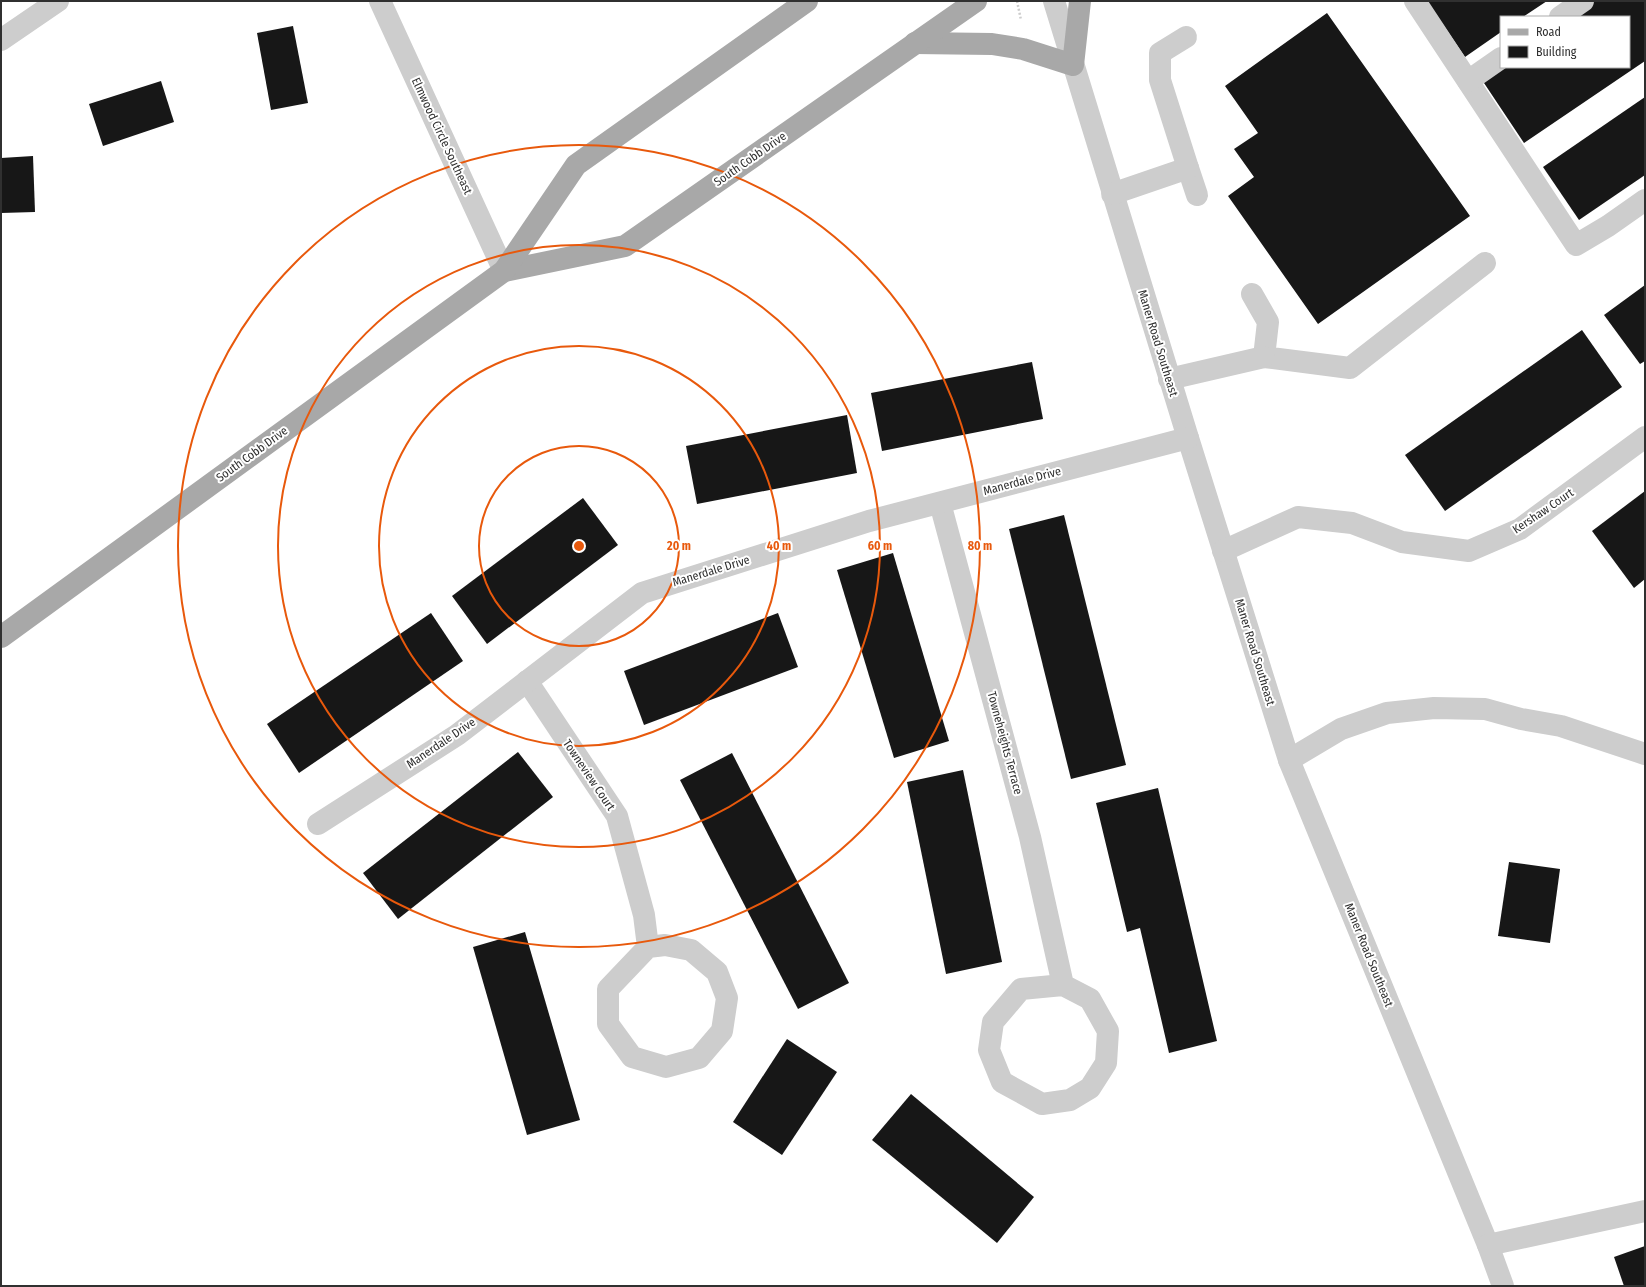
<svg xmlns="http://www.w3.org/2000/svg" width="1646" height="1287" font-family="'Fira Sans Condensed',sans-serif">
	<style>
		.building { fill: #171717 }
		.lines { fill: none; stroke-linecap: round; stroke-linejoin: round }
		.path { stroke: #cdcdcd; stroke-width: 2.5; stroke-dasharray: 2 2; stroke-linecap: butt }
		.minor { stroke: #cdcdcd; stroke-width: 22 }
		.major { stroke: #a8a8a8; stroke-width: 22 }
		.ring { fill: none; stroke: #e8590c; stroke-width: 2 }
		.labels { text-anchor: middle; stroke-width: 4; stroke-linejoin: round; paint-order: stroke }
		.street-label { font-size: 12px; fill: #303030; stroke: #fff }
		.centre { fill: #e8590c; stroke: #fff; stroke-width: 2 }
		.ring-label { font-size: 12px; text-anchor: middle; font-weight: bold; fill: #e8590c; stroke: #fff; stroke-width: 4; stroke-linejoin: round; paint-order: stroke }
	</style>
	<rect width="100%" height="100%" fill="#fff"/>
	<!-- building -->
	<g class="building">
		<polygon points="1427,1 1547,1 1523,17 1501,17 1501,32 1465,57"/>
		<polygon points="1594,1 1645,1 1645,61 1524,143 1480,77 1501,67 1629,67 1629,17 1570,17"/>
		<polygon points="1327,13 1470,216 1318,324 1228,196 1254,177 1234,149 1258,133 1225,86"/>
		<polygon points="293,26 308,103 271,110 257,33"/>
		<polygon points="161,81 174,122 103,146 89,104"/>
		<polygon points="1645,97 1645,175 1579,220 1543,167"/>
		<polygon points="33,156 35,212 1,213 1,158"/>
		<polygon points="1645,285 1645,361 1640,364 1604,315"/>
		<polygon points="1582,330 1622,387 1445,511 1405,455"/>
		<polygon points="1032,362 1043,419 882,451 871,393"/>
		<polygon points="847,415 857,473 697,504 686,446"/>
		<polygon points="1645,491 1645,579 1634,588 1592,531"/>
		<polygon points="583,498 618,545 487,644 452,596"/>
		<polygon points="1064,515 1126,765 1071,779 1009,529"/>
		<polygon points="893,553 949,741 894,758 837,570"/>
		<polygon points="431,613 463,661 299,773 267,724"/>
		<polygon points="778,613 798,667 644,725 624,671"/>
		<polygon points="518,752 553,797 398,919 363,873"/>
		<polygon points="732,753 849,983 798,1009 680,780"/>
		<polygon points="963,770 1002,962 946,974 907,782"/>
		<polygon points="1158,788 1217,1041 1169,1053 1140,928 1127,932 1096,803"/>
		<polygon points="1509,862 1560,869 1550,943 1498,936"/>
		<polygon points="525,932 580,1120 527,1135 473,947"/>
		<polygon points="787,1039 837,1072 782,1155 733,1122"/>
		<polygon points="911,1094 1034,1197 997,1243 872,1140"/>
		<polygon points="1645,1246 1645,1286 1624,1286 1614,1257"/>
	</g>
	<g class="lines">
		<!-- path -->
		<polyline class="path" points="1017,1 1021,20"/>
		<!-- minor -->
		<g class="minor">
			<polyline points="380,1 504,271"/>
			<polyline points="1054,1 1188,438 1289,760 1488,1245 1503,1286"/>
			<polyline points="1415,1 1576,245 1608,226 1645,200"/>
			<polyline points="1560,17 1583,1"/>
			<polyline points="1,40 58,1"/>
			<polyline points="1468,81 1501,58"/>
			<polyline points="1188,168 1197,195"/>
			<polyline points="1112,194 1188,168 1160,80 1160,53 1186,37"/>
			<polyline points="1252,294 1268,322 1264,357 1350,368 1485,263"/>
			<polyline points="1169,379 1264,357"/>
			<polyline points="940,503 1030,837 1063,985 1090,999 1108,1031 1106,1063 1090,1088 1070,1100 1042,1104 1002,1082 989,1050 993,1022 1021,989 1063,985"/>
			<polyline points="1223,551 1298,517 1352,523 1402,542 1469,551 1520,529 1645,437"/>
			<polyline points="527,681 617,816 644,915 648,947 608,989 608,1024 632,1057 666,1067 699,1058 722,1031 727,998 717,972 691,950 665,945 648,947"/>
			<polyline points="1289,760 1341,729 1387,713 1434,708 1485,709 1521,719 1561,726 1645,754"/>
			<polyline points="318,824 457,735 642,593 869,521 1188,438"/>
			<polyline points="1488,1245 1645,1211"/>
		</g>
		<!-- major -->
		<g class="major">
			<polyline points="915,43 992,44 1023,49 1073,65 1080,1"/>
			<polyline points="504,271 625,246 976,1"/>
			<polyline points="1,637 504,271 576,165 807,1"/>
		</g>
	</g>
	<!-- distance rings -->
	<g class="ring">
		<circle cx="579" cy="546" r="100"/>
		<circle cx="579" cy="546" r="200"/>
		<circle cx="579" cy="546" r="301"/>
		<circle cx="579" cy="546" r="401"/>
	</g>
	<g class="labels">
		<!-- street labels -->
		<g class="street-label">
			<text transform="translate(442 136) rotate(65)" y="4">Elmwood Circle Southeast</text>
			<text transform="translate(750 159) rotate(-35)" y="4">South Cobb Drive</text>
			<text transform="translate(1158 343) rotate(73)" y="4">Maner Road Southeast</text>
			<text transform="translate(252 454) rotate(-36)" y="4">South Cobb Drive</text>
			<text transform="translate(1022 481) rotate(-15)" y="4">Manerdale Drive</text>
			<text transform="translate(1543 511) rotate(-34)" y="4">Kershaw Court</text>
			<text transform="translate(711 571) rotate(-17)" y="4">Manerdale Drive</text>
			<text transform="translate(1255 652) rotate(73)" y="4">Maner Road Southeast</text>
			<text transform="translate(441 743) rotate(-34)" y="4">Manerdale Drive</text>
			<text transform="translate(1005 743) rotate(75)" y="4">Towneheights Terrace</text>
			<text transform="translate(589 775) rotate(56)" y="4">Towneview Court</text>
			<text transform="translate(1369 955) rotate(68)" y="4">Maner Road Southeast</text>
		</g>
	</g>
	<circle cx="579" cy="546" r="6" class="centre"/>
	<g class="ring-label">
		<text x="679" y="550">20 m</text>
		<text x="779" y="550">40 m</text>
		<text x="880" y="550">60 m</text>
		<text x="980" y="550">80 m</text>
	</g>
	<!-- border -->
	<rect width="1646" height="1287" fill="none" stroke="#303030" stroke-width="4"/>
	<!-- legend -->
	<rect x="1500" y="16" width="130" height="52" fill="#ffffff" stroke="#acacac"/>
	<rect x="1508" y="29" width="20" height="6" fill="#a8a8a8" stroke="#acacac"/>
	<text x="1536" y="36" font-size="12" fill="#303030">Road</text>
	<rect x="1508" y="46" width="20" height="12" fill="#171717" stroke="#acacac"/>
	<text x="1536" y="56" font-size="12" fill="#303030">Building</text>
</svg>
